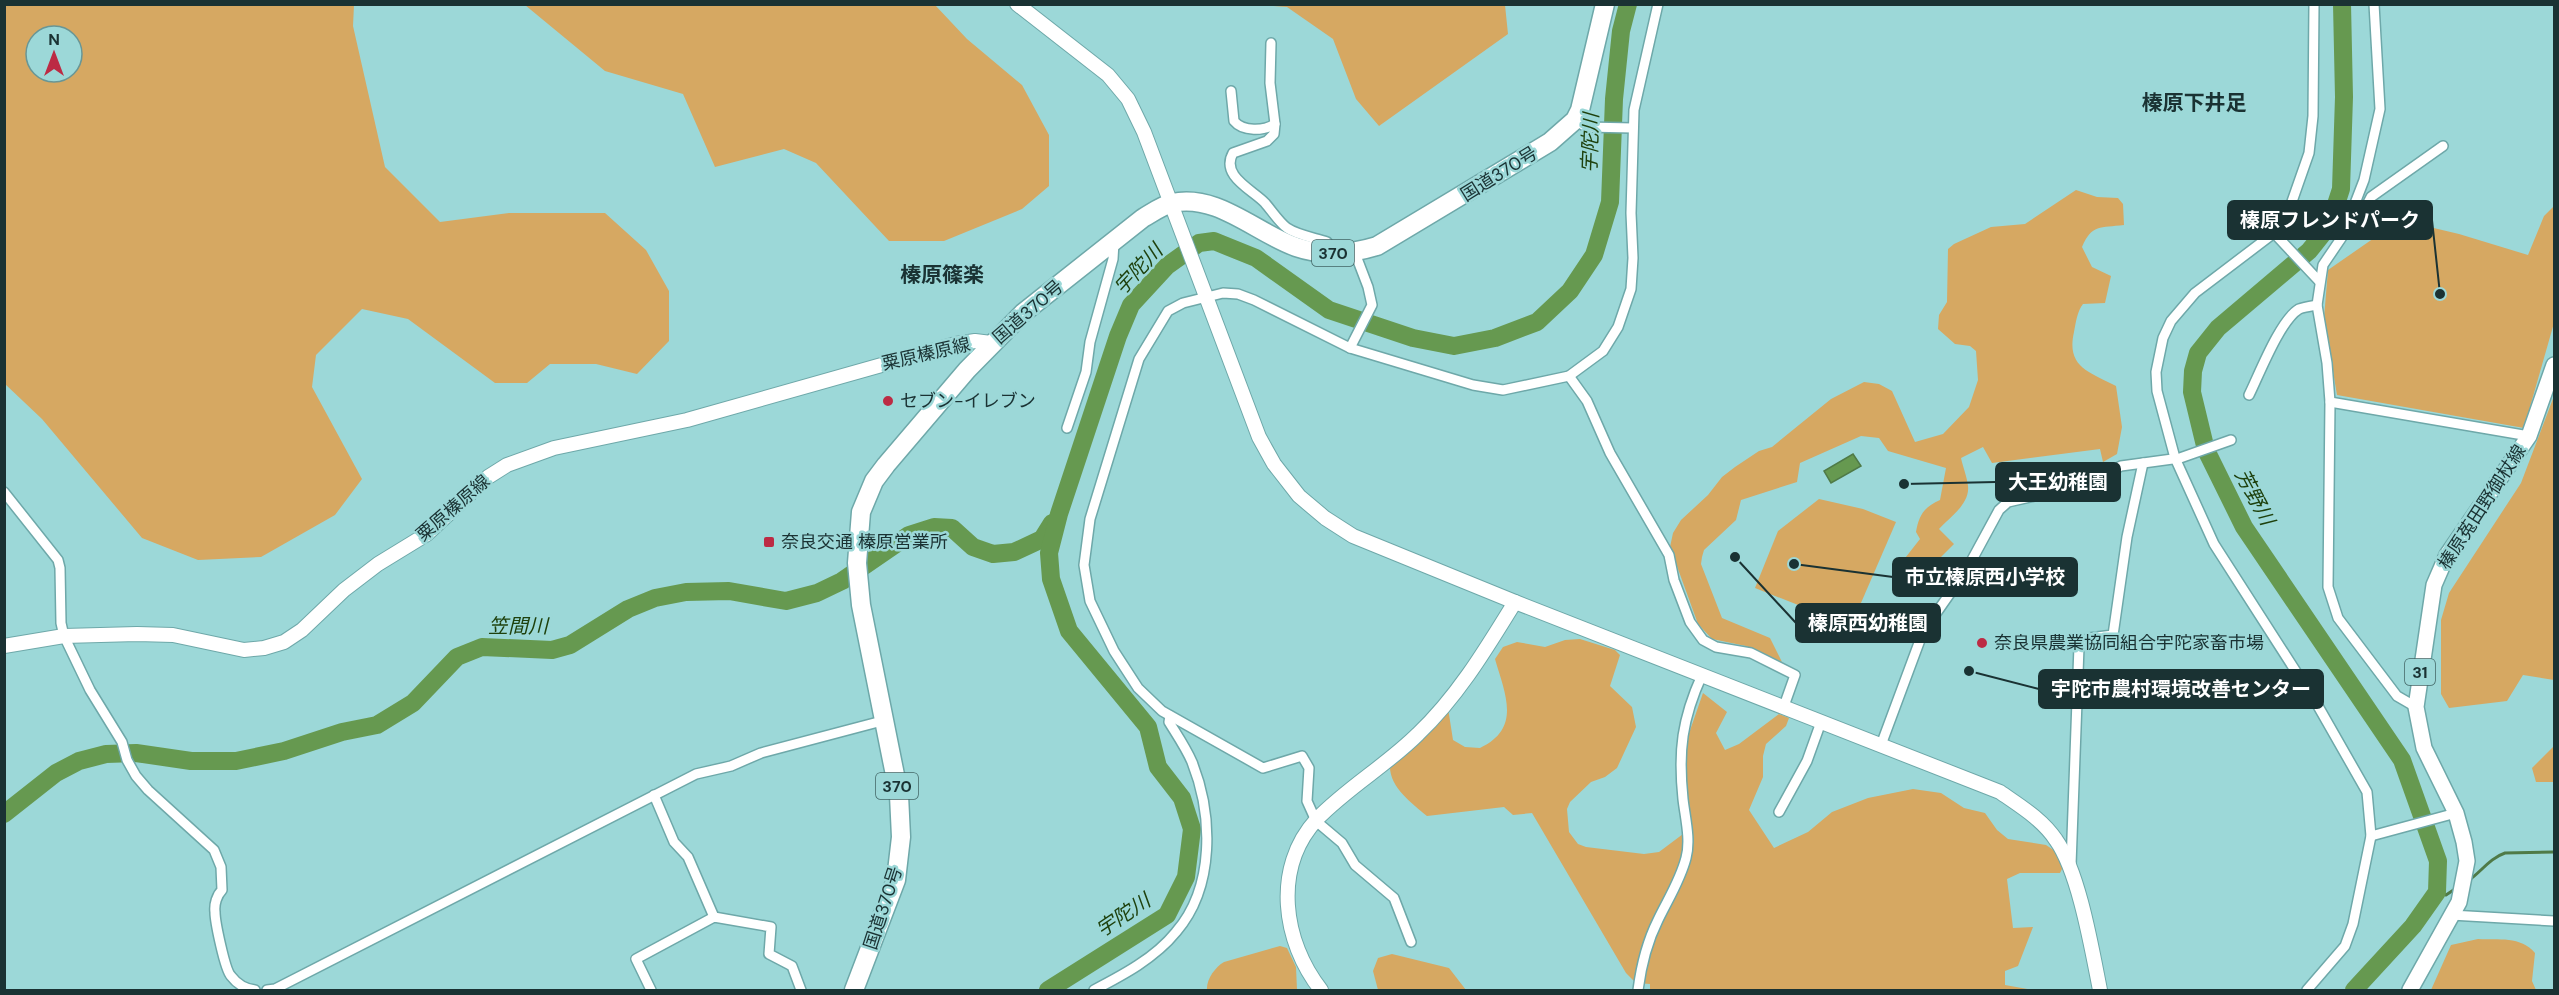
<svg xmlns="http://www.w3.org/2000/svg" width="2559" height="995" font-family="'DM Sans','Noto Sans JP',sans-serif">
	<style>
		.green { fill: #d6a862; fill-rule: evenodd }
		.water { fill: #669950; stroke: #4f7a47; stroke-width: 1.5 }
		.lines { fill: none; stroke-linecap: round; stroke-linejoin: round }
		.stream { stroke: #4f7a47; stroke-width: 3 }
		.river { stroke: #669950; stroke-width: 18 }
		.street-casing { stroke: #6ea8a9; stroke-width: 12 }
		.secondary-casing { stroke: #6ea8a9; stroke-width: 16 }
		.primary-casing { stroke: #6ea8a9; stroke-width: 18 }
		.highway-casing { stroke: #6ea8a9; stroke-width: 21 }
		.street { stroke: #fff; stroke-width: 9 }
		.secondary { stroke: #fff; stroke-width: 14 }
		.primary { stroke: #fff; stroke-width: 15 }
		.highway { stroke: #fff; stroke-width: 18 }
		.poi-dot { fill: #bc2b44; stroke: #9cd8d8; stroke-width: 2 }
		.labels { text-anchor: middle; stroke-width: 5; stroke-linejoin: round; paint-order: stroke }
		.shield { fill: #9cd8d8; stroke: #416464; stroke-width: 1.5 }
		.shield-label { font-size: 16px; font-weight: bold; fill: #1a3233 }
		.street-label { font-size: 18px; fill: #1a3233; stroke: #9cd8d8 }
		.poi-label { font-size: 18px; fill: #1a3233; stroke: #9cd8d8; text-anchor: start }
		.water-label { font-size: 20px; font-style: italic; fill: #1e410d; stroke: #9cd8d8 }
		.quarter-label { font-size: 21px; font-weight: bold; fill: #1a3233; stroke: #9cd8d8 }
		.leader { fill: none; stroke: #1a3233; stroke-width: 2 }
		.callout-dot { fill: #1a3233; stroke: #9cd8d8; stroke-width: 2 }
		.callout { fill: #1a3233; stroke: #1a3233; stroke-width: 2 }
		.callout-label { font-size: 20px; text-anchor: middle; font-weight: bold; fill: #fff }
	</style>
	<rect width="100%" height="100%" fill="#9cd8d8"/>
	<!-- green -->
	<g class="green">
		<path d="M4,5H354L353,26L385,167L440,222L509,213H605L646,250L669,291V341L637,374L596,364H550L527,383H495L408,319L362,309L316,355L312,387L362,479L335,515L261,557L198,560L142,538L42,419L5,384ZM36,36H72V72H36Z"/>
		<polygon points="525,5 935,5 967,39 1022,85 1049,135 1049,186 1022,209 944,241 889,241 816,163 784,149 715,167 683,94 605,71"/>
		<polygon points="1257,5 1505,5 1508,34 1379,126 1356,99 1333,39 1287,7"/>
		<path d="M2076,190L2097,197L2118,198L2123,204L2124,225C2100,228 2092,224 2082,247L2092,267L2111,276L2105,303L2083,304C2077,312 2076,322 2074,332C2066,367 2089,372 2116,386L2122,427L2117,454L2103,462L2100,449L1992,463L1983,447L1961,458C1963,467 1967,477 1968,486C1970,504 1949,518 1939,529L1954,544L1934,564L1905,568L1902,562L1920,539L1916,532C1919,515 1924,507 1940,500L1946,468L1888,451L1879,438L1861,436L1800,463L1797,482L1741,500L1736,520L1704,550L1702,557L1701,564L1722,618L1770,638L1782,662L1746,646L1712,639L1698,624L1670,547L1673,533L1681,520L1708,495L1722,477L1735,467L1759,451L1772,447L1831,399L1864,382L1879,384L1892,391L1915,442L1943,434L1969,407L1978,380L1976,351L1970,346L1955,344L1938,329L1939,315L1947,302L1948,249L1954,244L1991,227L2025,224Z"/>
		<polygon points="2554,206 2554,323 2524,428 2337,395 2324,318 2328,270 2400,220 2459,234 2528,255 2544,216"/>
		<polygon points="2554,396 2554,680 2523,675 2507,701 2449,708 2441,694 2441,620 2449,593 2521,483"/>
		<polygon points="1819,499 1863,509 1896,522 1851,626 1755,588 1778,531"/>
		<path d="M1580,639L1615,650L1620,655L1610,686L1632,707L1636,727L1617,768L1605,777L1591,782L1570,802L1567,809L1569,832L1578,844L1586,847L1644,854L1659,852L1687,831L1679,762L1703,693L1727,712L1716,733L1725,750L1739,744L1779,714L1789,718L1786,726L1766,744L1763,756V777L1749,810L1774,848L1808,832L1832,812L1868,798L1913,789L1941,793L1964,808L1985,813L1997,830L2008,839L2046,845L2058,853L2063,867L2060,873H2020L2007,879L2013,928L2033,927L2018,966L2005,971V985L2033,990H1650V984L1636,983L1626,973L1532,813L1513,815L1504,807L1427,816C1412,803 1389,787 1390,765L1448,708L1453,740L1465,747L1480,748C1522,728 1505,694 1495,659L1503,647L1517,642L1545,647L1565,640Z"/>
		<polygon points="2554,746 2554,782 2536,782 2532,768"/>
		<path d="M2478,939C2498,940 2521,936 2535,953L2532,981L2536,990H2431L2451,945Z"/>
		<path d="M1280,946L1287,948L1296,967L1297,990H1207C1206,980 1215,967 1224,962Z"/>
		<polygon points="1392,954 1449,968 1466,990 1378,990 1373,971 1378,958"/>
	</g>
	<!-- water -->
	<polygon class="water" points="1853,454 1861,466 1831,483 1824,471"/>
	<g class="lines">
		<!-- stream -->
		<g class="stream">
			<path d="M2468,881C2481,872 2490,858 2505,853L2554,852"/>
			<polyline points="2437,892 2446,895 2455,889"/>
		</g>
		<!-- river -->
		<g class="river">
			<polyline points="2342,4 2344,97 2341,189 2329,226 2309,251 2218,328 2198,353 2193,371 2192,392 2206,450 2244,527 2402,760 2438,861 2437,892 2413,926 2354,990"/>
			<polyline points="4,814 56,773 79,761 106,754 136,753 191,761 236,761 284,751 342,732 377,725 413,703 457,657 482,647 552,650 570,645 628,609 655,598 686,592 729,591 786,601 817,593 842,581 909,535 934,527 952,528 973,547 993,554 1014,552 1042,539 1052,523"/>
			<polyline points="1048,990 1167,915 1186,877 1192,829 1182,798 1158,767 1148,727 1069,631 1051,579 1049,553 1059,514 1118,336 1131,305 1167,266 1199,243 1214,241 1256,258 1329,310 1413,338 1454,346 1495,338 1537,322 1570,291 1594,255 1610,202 1614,99 1621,31 1628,4"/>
		</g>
		<!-- street casing -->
		<g class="street-casing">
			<g id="street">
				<polyline points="2374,4 2380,109 2364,180 2342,237 2323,265 2317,305 2327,363 2330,402 2328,587 2338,618 2397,696 2416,707"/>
				<path d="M1271,43L1270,83L1275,124L1274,134L1267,141L1233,153C1220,176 1253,190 1265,203C1272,211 1279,222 1287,228C1297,235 1315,238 1327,242L1328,253"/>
				<path d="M1231,91L1234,121C1243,132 1264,131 1275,124"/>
				<polyline points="1575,120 1586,127 1633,128"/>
				<polyline points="2274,233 2319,281"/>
				<polyline points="2344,234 2355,228 2371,197 2443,146"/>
				<polyline points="1350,348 1372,305 1368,287 1355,253"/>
				<polyline points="1569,376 1587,401 1610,453 1669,555 1674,580 1690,622 1703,640 1716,647 1751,653 1795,675 1784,706"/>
				<path d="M2249,395C2259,375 2280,320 2299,309C2304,307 2311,306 2317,305"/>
				<polyline points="2330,402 2529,436"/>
				<polyline points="1067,428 1086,372 1090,342 1113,259 1114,242"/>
				<path d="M4,492L58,560L60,568L61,623L64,636L90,690L122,742L127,760L136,776L148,790L214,850L221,867L222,890C217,895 214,904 215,912C215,922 225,970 231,976C237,984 246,989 255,990"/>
				<polyline points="1881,745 1923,632 1967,569 1999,510 2008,502 2087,484 2121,466 2180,458 2231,440"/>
				<polyline points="654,795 674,842 688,857 714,917"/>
				<polyline points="1779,812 1807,761 1821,722"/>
				<polyline points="2371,836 2456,813"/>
				<polyline points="2071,865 2079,646 2089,638 2113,635 2127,537 2143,463"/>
				<polyline points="2451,915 2554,921"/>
				<polyline points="1411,942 1394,898 1355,865 1342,843 1316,821 1307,801 1309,768 1302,756 1263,768 1162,711 1138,688 1114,651 1090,601 1084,565 1090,519 1139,359 1168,311 1183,303 1223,293 1238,294 1254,300 1350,348 1473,385 1503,390 1569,376 1603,351 1618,327 1631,289 1633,258 1631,213 1634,110 1658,4"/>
				<polyline points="267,990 275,989 696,774 731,766 761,753 882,721"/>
				<polyline points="651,990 636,959 714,917 771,927 769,954 792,966 801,990"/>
				<path d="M1094,990C1123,975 1155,958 1176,932C1215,887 1213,815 1192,762C1186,748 1177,735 1169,722L1170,716"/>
				<path d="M1638,990C1641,967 1647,942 1658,920C1668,899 1680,881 1686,858C1691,840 1685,817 1683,799C1678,751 1682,719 1702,675"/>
				<polyline points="2307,990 2345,946 2353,924 2371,836 2367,792 2318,706 2214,544 2175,458 2157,391 2156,372 2163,338 2171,321 2195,293 2274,233 2288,213 2309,153 2313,116 2314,4"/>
			</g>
		</g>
		<!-- secondary casing -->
		<g class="secondary-casing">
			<g id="secondary">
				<path d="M1017,4L1108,75L1128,99L1144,132L1259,437L1274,464L1299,496L1325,518L1353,536L1515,602L2000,792C2020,806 2042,819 2056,840C2079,872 2092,950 2100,990"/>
				<polyline points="4,646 64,636 137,634 173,635 244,650 264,648 284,642 302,630 344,590 378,564 427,534 488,477 507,465 554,448 687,420 956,344 975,341 991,343"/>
				<path d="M1321,990C1283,942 1272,868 1317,819C1348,787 1387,765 1418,734C1458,696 1486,649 1515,602"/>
			</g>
		</g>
		<!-- primary casing -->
		<g class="primary-casing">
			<polyline id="primary" points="2410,990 2459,902 2467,861 2464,842 2456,813 2424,748 2416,707 2434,585 2447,555 2529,436 2554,365"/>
		</g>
		<!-- highway casing -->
		<g class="highway-casing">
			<path id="highway" d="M854,990L896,880L901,837L899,795L861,605L857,563L861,512L874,481L886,465L967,370L1023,313L1143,218C1152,213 1161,206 1172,203C1217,193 1256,233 1296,247C1322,256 1351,254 1377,246L1550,142L1575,120L1580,110L1605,4"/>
		</g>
		<!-- street -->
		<use href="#street" class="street"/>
		<!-- secondary -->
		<use href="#secondary" class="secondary"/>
		<!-- primary -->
		<use href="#primary" class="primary"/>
		<!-- highway -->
		<use href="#highway" class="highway"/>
	</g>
	<!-- markers -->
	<g class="poi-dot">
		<circle cx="888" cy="401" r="6"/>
		<rect x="763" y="536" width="12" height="12" rx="3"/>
		<circle cx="1982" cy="643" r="6"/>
	</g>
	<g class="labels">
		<!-- shield labels -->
		<g class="shield">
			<rect x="1312" y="240" width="42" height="26" rx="4.5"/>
			<rect x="2405" y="659" width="30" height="26" rx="4.5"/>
			<rect x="876" y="773" width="42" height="26" rx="4.5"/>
		</g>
		<g class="shield-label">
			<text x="1333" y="259">370</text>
			<text x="2420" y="678">31</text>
			<text x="897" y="792">370</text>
		</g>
		<!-- street labels -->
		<g class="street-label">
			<text transform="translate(1499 174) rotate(-32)" y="6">国道370号</text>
			<text transform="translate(1028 312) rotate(-41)" y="6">国道370号</text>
			<text transform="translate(926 354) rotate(-13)" y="6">粟原榛原線</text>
			<text transform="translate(2482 507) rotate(-57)" y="6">榛原菟田野御杖線</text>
			<text transform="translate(453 508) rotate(-41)" y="6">粟原榛原線</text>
			<text transform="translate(883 908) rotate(-72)" y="6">国道370号</text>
		</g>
		<!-- poi labels -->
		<g class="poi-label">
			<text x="900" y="407">セブン-イレブン</text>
			<text x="781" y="548">奈良交通 榛原営業所</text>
			<text x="1994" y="649">奈良県農業協同組合宇陀家畜市場</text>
		</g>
		<!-- water labels -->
		<g class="water-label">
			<text transform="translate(1590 143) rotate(-88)" y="7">宇陀川</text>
			<text transform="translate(1138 269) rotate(-47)" y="7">宇陀川</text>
			<text transform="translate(2255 497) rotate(62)" y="7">芳野川</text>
			<text x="518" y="633">笠間川</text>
			<text transform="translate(1123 915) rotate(-34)" y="7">宇陀川</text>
		</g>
		<!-- quarter labels -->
		<g class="quarter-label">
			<text x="2194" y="110">榛原下井足</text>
			<text x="942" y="282">榛原篠楽</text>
		</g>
	</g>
	<!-- callouts -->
	<path class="leader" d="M2440 294L2432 220M1904 484L1996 482M1794 564L1893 577M1735 557L1796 623M1969 671L2039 689"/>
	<g class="callout-dot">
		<circle cx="2440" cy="294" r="6"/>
		<circle cx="1904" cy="484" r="6"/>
		<circle cx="1794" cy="564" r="6"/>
		<circle cx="1735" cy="557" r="6"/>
		<circle cx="1969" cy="671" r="6"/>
	</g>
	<g class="callout">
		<rect x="2228" y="201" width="204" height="38" rx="6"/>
		<rect x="1996" y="463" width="124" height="38" rx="6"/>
		<rect x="1893" y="558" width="184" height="38" rx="6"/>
		<rect x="1796" y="604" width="144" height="38" rx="6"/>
		<rect x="2039" y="670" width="284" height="38" rx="6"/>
	</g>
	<g class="callout-label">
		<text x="2330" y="227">榛原フレンドパーク</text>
		<text x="2058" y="489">大王幼稚園</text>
		<text x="1985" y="584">市立榛原西小学校</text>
		<text x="1868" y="630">榛原西幼稚園</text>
		<text x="2181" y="696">宇陀市農村環境改善センター</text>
	</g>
	<!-- border -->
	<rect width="2559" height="995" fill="none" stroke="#1a3233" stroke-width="12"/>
	<!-- north arrow -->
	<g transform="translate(54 54)"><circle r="28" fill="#9cd8d8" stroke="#689696" stroke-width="1.5"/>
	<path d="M0-4.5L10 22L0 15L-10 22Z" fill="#bc2b44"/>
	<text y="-9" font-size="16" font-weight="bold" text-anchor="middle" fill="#1a3233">N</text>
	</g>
</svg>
